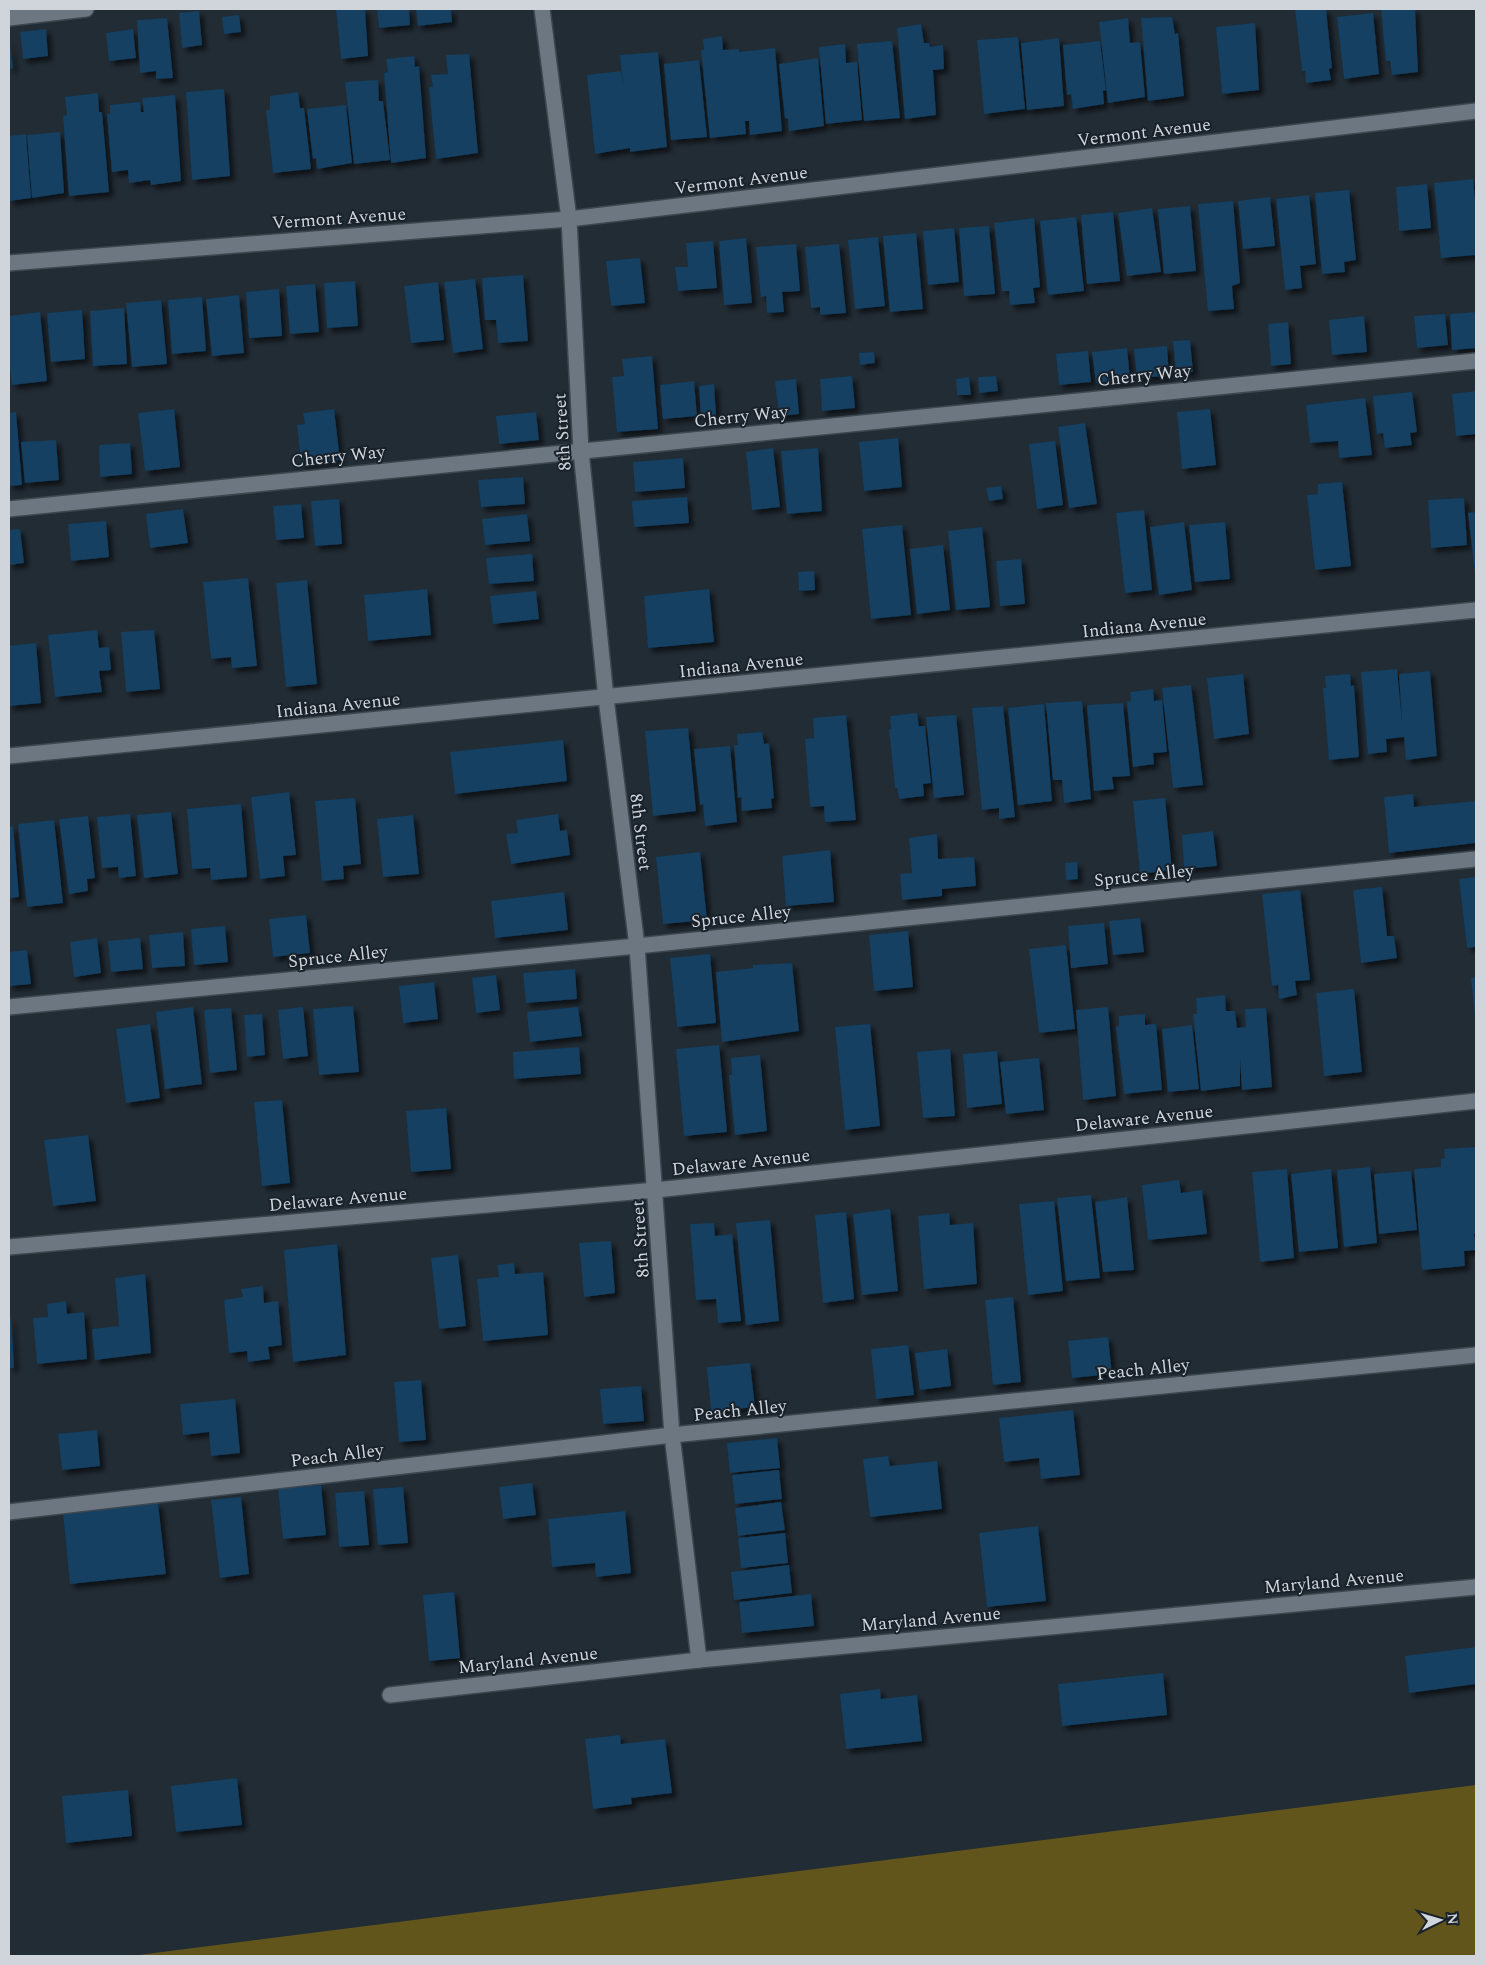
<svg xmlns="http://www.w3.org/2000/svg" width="1485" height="1965" font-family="Spectral,serif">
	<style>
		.forest { fill: #62551c }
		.building { fill: #123f62; filter: url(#shadow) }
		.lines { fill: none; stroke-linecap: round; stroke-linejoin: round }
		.minor-casing { stroke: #3e474e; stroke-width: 18 }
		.minor { stroke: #6c7782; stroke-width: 15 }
		.labels { text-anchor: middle; stroke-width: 4; stroke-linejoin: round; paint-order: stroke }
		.street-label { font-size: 18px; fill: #cfd5db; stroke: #19222b }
	</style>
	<defs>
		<filter id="shadow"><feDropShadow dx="4.5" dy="4.5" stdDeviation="2.5" flood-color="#0009"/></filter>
	</defs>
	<rect width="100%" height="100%" fill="#222c35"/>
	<!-- forest -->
	<polygon class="forest" points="1476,1785 1476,1956 131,1956"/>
	<!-- building -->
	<g class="building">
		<polygon points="336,9 365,9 368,56 341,59"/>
		<polygon points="377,9 409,9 410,25 379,28"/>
		<polygon points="416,9 451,9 452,22 418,26"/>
		<polygon points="1295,9 1326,9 1332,68 1329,69 1331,80 1306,83 1305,71 1302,71"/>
		<polygon points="1381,9 1415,9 1418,72 1392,75 1390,61 1386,61"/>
		<polygon points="199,11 202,45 182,48 179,13"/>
		<polygon points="1373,13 1379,74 1344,79 1337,17"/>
		<polygon points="239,15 241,32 224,34 222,17"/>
		<polygon points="1172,17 1175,34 1178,33 1184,96 1148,101 1141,18"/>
		<polygon points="167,18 173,78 156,79 156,71 140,73 137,20"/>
		<polygon points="1128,18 1130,43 1140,42 1145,97 1108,103 1099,22"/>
		<polygon points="1255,23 1259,90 1222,94 1216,27"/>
		<polygon points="921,24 924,43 929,43 930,47 943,45 944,69 933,70 936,115 905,119 897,28"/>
		<polygon points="46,29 48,56 23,59 20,32"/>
		<polygon points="133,29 136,58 109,61 106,33"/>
		<polygon points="722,36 723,50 739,49 739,52 775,48 782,131 750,135 749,121 745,121 746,134 710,138 701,50 704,50 703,39"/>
		<polygon points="9,37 13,68 9,69"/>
		<polygon points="1018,37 1025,109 984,114 977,40"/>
		<polygon points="1059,38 1064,106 1027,110 1021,43"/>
		<polygon points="892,41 900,118 864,121 857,44"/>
		<polygon points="1100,41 1106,90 1103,91 1104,104 1073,109 1071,94 1067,95 1063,45"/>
		<polygon points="845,44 846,63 857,62 862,120 826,124 819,47"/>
		<polygon points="658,52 667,147 630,152 630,148 595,154 587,75 621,71 623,85 620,55"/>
		<polygon points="469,54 478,153 436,159 429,87 433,87 431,75 448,74 446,55"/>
		<polygon points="414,56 415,67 419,66 426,158 391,163 384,73 388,72 386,59"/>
		<polygon points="818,58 824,126 789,131 788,119 785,118 779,64"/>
		<polygon points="699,60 707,137 671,140 664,64"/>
		<polygon points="378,80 379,101 383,101 390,160 354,164 345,82"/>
		<polygon points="224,89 230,176 192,180 186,92"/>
		<polygon points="298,92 300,108 304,108 311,169 273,173 266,110 270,110 270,96"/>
		<polygon points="98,93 99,112 102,112 109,192 69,196 63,116 67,115 65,97"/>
		<polygon points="175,95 181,181 151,185 150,180 129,183 128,170 112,172 107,114 110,114 110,105 140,102 141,112 144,112 142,98"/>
		<polygon points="346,105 352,163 317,169 316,158 313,159 307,109"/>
		<polygon points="60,132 64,193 32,198 27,135"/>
		<polygon points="26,134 31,198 9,201 9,136"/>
		<polygon points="1473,179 1476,211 1476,255 1441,258 1434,183"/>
		<polygon points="1427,184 1431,228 1399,231 1396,187"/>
		<polygon points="1349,190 1356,260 1344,262 1345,272 1322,274 1315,193"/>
		<polygon points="1309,195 1316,264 1300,266 1302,288 1285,290 1276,199"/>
		<polygon points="1270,197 1275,246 1243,249 1238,201"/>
		<polygon points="1233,201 1240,283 1232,286 1234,309 1208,311 1198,204"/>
		<polygon points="1190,206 1196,271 1164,274 1158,209"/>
		<polygon points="1152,208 1161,272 1127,276 1118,213"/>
		<polygon points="1113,212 1120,281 1087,284 1081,215"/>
		<polygon points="1076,217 1084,291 1048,295 1040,221"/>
		<polygon points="1034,218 1040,287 1033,288 1035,303 1010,305 1009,291 1002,291 994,223"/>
		<polygon points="989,226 995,294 964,296 959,228"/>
		<polygon points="954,228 959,282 928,285 923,231"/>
		<polygon points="916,233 923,309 890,312 883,236"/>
		<polygon points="878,237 885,306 855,309 848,240"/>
		<polygon points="746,238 752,303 724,305 719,241"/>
		<polygon points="713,241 717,288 678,291 675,267 688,267 686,243"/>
		<polygon points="796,244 800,291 782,292 784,312 767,313 766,296 761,297 756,247"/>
		<polygon points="839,244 846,313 820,315 820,307 811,308 805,247"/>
		<polygon points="640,258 645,303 611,306 606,261"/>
		<polygon points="523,275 528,341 498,343 496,320 485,320 482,278"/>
		<polygon points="475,279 483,349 453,353 444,282"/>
		<polygon points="355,281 358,326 327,328 324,283"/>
		<polygon points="438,282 444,340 411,343 404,286"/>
		<polygon points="315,284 319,332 290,334 286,286"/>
		<polygon points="279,289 282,336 249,338 246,292"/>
		<polygon points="239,295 244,353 212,356 206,299"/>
		<polygon points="202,297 206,351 172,354 168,300"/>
		<polygon points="161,300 167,364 132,367 126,303"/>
		<polygon points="124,308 127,364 93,366 90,311"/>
		<polygon points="82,310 85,359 51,362 47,313"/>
		<polygon points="40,312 47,381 12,385 9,361 9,316"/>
		<polygon points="1476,312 1476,348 1452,350 1450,314"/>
		<polygon points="1445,314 1448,345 1417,348 1414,316"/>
		<polygon points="1364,316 1367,352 1332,355 1329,320"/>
		<polygon points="1288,322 1291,364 1271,366 1268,324"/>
		<polygon points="1190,340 1193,372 1176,373 1173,341"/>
		<polygon points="1167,346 1169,376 1137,378 1134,349"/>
		<polygon points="1127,348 1130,379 1096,383 1092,352"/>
		<polygon points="1088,351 1091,382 1059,385 1056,354"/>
		<polygon points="874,352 875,363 860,365 859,353"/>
		<polygon points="652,356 658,429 617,432 612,377 624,376 622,359"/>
		<polygon points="852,376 855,408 822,411 820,379"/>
		<polygon points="996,376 998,391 979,393 978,377"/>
		<polygon points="969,377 971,395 957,395 956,379"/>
		<polygon points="796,379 799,414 779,416 775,381"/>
		<polygon points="694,381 697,416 663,419 660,385"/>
		<polygon points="714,384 716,415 701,416 699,386"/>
		<polygon points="1476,391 1476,434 1456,436 1452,394"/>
		<polygon points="1412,392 1417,432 1410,433 1412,445 1385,448 1383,433 1377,434 1373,396"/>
		<polygon points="1365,398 1372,455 1339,458 1338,441 1310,443 1306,405"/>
		<polygon points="174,409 180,467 145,471 138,413"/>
		<polygon points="334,409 340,460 301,464 297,425 305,424 303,413"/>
		<polygon points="1210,409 1216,465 1182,469 1177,412"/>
		<polygon points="16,412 22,485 9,486 9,413"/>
		<polygon points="536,412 539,440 499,444 496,416"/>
		<polygon points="1085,423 1097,504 1069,508 1058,427"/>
		<polygon points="898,438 902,487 864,491 859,442"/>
		<polygon points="56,440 59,480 25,483 21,442"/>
		<polygon points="1055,441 1063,505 1037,509 1029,444"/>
		<polygon points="130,443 132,474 100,477 99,445"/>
		<polygon points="773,448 780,507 752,510 746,452"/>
		<polygon points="818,448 822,511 787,514 781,451"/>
		<polygon points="683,458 685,488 635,492 633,462"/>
		<polygon points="523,477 525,504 481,507 478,480"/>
		<polygon points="1342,482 1351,566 1315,570 1307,495 1318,494 1318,484"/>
		<polygon points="1001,486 1003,499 989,501 986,488"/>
		<polygon points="687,497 689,523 634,527 632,501"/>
		<polygon points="1464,498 1467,545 1431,548 1428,500"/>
		<polygon points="339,499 342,544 315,546 311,501"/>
		<polygon points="301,504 304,538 276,540 273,506"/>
		<polygon points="183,509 188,543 150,548 146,514"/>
		<polygon points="1144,510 1152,590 1125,593 1116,513"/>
		<polygon points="1476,512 1476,574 1475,574 1468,513"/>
		<polygon points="527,514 530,541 485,545 482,519"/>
		<polygon points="106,521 109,557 71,561 68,524"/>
		<polygon points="1184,522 1192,590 1159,595 1150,527"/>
		<polygon points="1225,522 1230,579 1195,582 1189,525"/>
		<polygon points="902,525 911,615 871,619 862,529"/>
		<polygon points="982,527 990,607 956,610 948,531"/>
		<polygon points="20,529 24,563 9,565 9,530"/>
		<polygon points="943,545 950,610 917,614 910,549"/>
		<polygon points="532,554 534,581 489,584 486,558"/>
		<polygon points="1021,559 1025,604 1000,606 996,561"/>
		<polygon points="814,571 815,590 799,591 798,572"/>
		<polygon points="248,578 257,666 232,668 231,657 211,659 203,582"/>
		<polygon points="307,580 317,684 286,687 276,583"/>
		<polygon points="427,589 431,635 368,641 364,595"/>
		<polygon points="709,589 714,642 648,648 644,596"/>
		<polygon points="536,591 539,619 493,624 490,596"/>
		<polygon points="97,630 99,648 109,647 111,670 99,671 102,692 55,697 48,635"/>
		<polygon points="154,630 160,689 126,692 121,632"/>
		<polygon points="36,643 41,703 9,706 9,646"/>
		<polygon points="1397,669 1402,722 1399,674 1430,671 1437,756 1406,760 1404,737 1386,739 1387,752 1368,754 1361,672"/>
		<polygon points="1243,674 1249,734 1214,739 1207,678"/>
		<polygon points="1350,674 1351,686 1354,685 1359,757 1329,760 1323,688 1326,688 1325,676"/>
		<polygon points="1191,685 1203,785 1173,788 1162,688"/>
		<polygon points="1153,689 1154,701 1162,700 1167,752 1153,753 1154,764 1133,767 1127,702 1131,701 1130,692"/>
		<polygon points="1082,701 1091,799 1064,803 1062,780 1053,780 1046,703"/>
		<polygon points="1123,703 1130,776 1112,777 1114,789 1094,791 1087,705"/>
		<polygon points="1044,704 1052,801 1018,805 1008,708"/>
		<polygon points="1003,706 1015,817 999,819 999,808 982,810 972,708"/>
		<polygon points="917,713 919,726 925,726 931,783 923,784 924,796 899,799 897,788 895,788 889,729 891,729 890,716"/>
		<polygon points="846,715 856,820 825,822 824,806 810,807 805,739 814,738 813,718"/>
		<polygon points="956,715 964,795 934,798 926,717"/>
		<polygon points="688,728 696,811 653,816 645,731"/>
		<polygon points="762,732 764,744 769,743 774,798 771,799 772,808 742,811 741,797 738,798 734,745 738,745 737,734"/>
		<polygon points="563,740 567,781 455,794 450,752"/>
		<polygon points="730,746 737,822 705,826 703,804 700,805 694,749"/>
		<polygon points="289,792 296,855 283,856 285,876 260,879 251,797"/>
		<polygon points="1413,794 1414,807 1476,801 1476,843 1389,853 1384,797"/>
		<polygon points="355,798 361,864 343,866 344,879 322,881 315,801"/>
		<polygon points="1165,798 1172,870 1140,874 1133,801"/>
		<polygon points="241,804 247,877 211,880 210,868 192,869 187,809"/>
		<polygon points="171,812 178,874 144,878 137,815"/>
		<polygon points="130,814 136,876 119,878 118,867 102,868 97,817"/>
		<polygon points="558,814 560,831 567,830 570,855 511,864 506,834 518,833 516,820"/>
		<polygon points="413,815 419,874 383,877 377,819"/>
		<polygon points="88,816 95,878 87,879 88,891 69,894 59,819"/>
		<polygon points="54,820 63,903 27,907 18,824"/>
		<polygon points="13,826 19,897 9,898 9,827"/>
		<polygon points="1213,831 1217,866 1184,869 1182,835"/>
		<polygon points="937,834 938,859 974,857 976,886 942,889 942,896 902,900 900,874 912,873 909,838"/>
		<polygon points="830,850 834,902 786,906 782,856"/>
		<polygon points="700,852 707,920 663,924 656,857"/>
		<polygon points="1077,862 1078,879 1066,880 1065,863"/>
		<polygon points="1476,877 1476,947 1467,948 1459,879"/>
		<polygon points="1382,887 1387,936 1394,936 1397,958 1361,963 1353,890"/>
		<polygon points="1300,890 1310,980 1295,981 1297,995 1279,999 1278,985 1272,986 1262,894"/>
		<polygon points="564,892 568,930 495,938 491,901"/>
		<polygon points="306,915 310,953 273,957 269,919"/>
		<polygon points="1140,918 1144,952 1113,955 1109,921"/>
		<polygon points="1104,923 1108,964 1071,968 1068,926"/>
		<polygon points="225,926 228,962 194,965 191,929"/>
		<polygon points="908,931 913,987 874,991 869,935"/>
		<polygon points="183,932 185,966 152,968 149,935"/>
		<polygon points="97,938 101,973 74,977 70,942"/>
		<polygon points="140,938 143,969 111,972 108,941"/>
		<polygon points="1066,945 1075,1029 1039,1033 1029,949"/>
		<polygon points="27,950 31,984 9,986 9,952"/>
		<polygon points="710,954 716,1023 677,1027 670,958"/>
		<polygon points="792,963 799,1031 722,1042 716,972 753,968 753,965"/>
		<polygon points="575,969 577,999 526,1003 523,973"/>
		<polygon points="496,975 500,1010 476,1013 472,978"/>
		<polygon points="1476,977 1476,1018 1475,1018 1471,978"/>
		<polygon points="434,982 438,1019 403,1023 399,986"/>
		<polygon points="1354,989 1362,1072 1324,1076 1316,993"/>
		<polygon points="1225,995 1226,1011 1235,1011 1237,1028 1246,1027 1245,1009 1266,1008 1272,1087 1242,1090 1240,1059 1240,1086 1201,1091 1193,1014 1197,1014 1196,998"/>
		<polygon points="353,1006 359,1072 319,1075 313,1009"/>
		<polygon points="193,1007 202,1084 165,1089 156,1012"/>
		<polygon points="303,1007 308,1056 283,1059 278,1010"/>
		<polygon points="578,1007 582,1036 530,1042 527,1012"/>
		<polygon points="1108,1007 1116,1096 1083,1100 1076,1010"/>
		<polygon points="231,1008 237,1070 210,1073 204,1010"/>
		<polygon points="262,1014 265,1055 247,1057 244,1015"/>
		<polygon points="1145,1014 1145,1025 1156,1024 1162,1090 1124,1094 1116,1027 1119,1026 1119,1016"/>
		<polygon points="150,1024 160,1098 126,1103 116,1029"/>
		<polygon points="870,1024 880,1126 845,1130 835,1027"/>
		<polygon points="1192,1025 1199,1089 1168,1092 1162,1029"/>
		<polygon points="719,1045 727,1132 684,1136 676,1049"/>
		<polygon points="579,1047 581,1074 514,1079 513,1052"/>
		<polygon points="950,1049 955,1116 923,1118 917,1052"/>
		<polygon points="997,1051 1002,1104 967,1108 963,1054"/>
		<polygon points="760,1055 767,1131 735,1135 729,1075 732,1075 731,1058"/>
		<polygon points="1039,1058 1044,1110 1006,1114 1000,1062"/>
		<polygon points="282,1100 290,1183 262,1186 254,1102"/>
		<polygon points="446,1108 451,1169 411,1172 406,1111"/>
		<polygon points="88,1135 96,1201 53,1206 44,1140"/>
		<polygon points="1476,1147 1476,1234 1474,1234 1476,1250 1464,1251 1465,1266 1422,1270 1414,1169 1441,1167 1441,1159 1445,1158 1444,1149"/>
		<polygon points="1370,1167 1377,1243 1344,1247 1337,1170"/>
		<polygon points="1287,1169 1294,1258 1260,1262 1252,1172"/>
		<polygon points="1331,1169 1338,1248 1299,1252 1291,1174"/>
		<polygon points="1411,1171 1417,1230 1379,1234 1374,1174"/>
		<polygon points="1179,1180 1181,1193 1202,1190 1207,1234 1148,1240 1142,1185"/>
		<polygon points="1091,1195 1100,1278 1066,1281 1057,1198"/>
		<polygon points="1127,1197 1134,1270 1103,1272 1095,1202"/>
		<polygon points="1054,1201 1063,1291 1028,1295 1019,1204"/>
		<polygon points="890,1209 898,1291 862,1295 853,1214"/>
		<polygon points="846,1212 854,1299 823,1303 815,1215"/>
		<polygon points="949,1213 950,1225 973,1223 977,1284 924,1289 918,1216"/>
		<polygon points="770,1220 779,1321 746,1325 736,1223"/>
		<polygon points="714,1223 715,1236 732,1234 741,1321 718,1323 716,1299 696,1300 690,1224"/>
		<polygon points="611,1241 615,1293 584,1297 579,1243"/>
		<polygon points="337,1244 346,1355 293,1362 284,1250"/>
		<polygon points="458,1255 466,1326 439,1329 431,1258"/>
		<polygon points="514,1263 515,1274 543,1272 548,1335 483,1341 477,1279 499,1277 497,1265"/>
		<polygon points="145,1274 151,1353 95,1360 92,1329 119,1326 115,1278"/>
		<polygon points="263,1286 264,1303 278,1301 282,1345 268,1347 270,1359 248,1362 247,1351 229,1353 224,1300 243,1297 241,1289"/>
		<polygon points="1013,1297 1021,1382 993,1385 985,1300"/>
		<polygon points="66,1301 67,1314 84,1312 87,1359 37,1364 33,1318 48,1317 47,1304"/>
		<polygon points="11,1318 14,1368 9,1368 9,1319"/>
		<polygon points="1108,1337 1112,1374 1072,1378 1068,1341"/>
		<polygon points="908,1345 914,1395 876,1399 871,1349"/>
		<polygon points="947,1349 951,1386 920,1390 915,1353"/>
		<polygon points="750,1363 755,1407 711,1412 707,1367"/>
		<polygon points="421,1380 426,1440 399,1442 394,1382"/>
		<polygon points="641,1386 644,1421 603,1424 600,1389"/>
		<polygon points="235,1399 240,1453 211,1456 209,1432 183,1435 180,1404"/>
		<polygon points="1073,1410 1080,1475 1041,1479 1039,1458 1004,1462 999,1418"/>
		<polygon points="97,1430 100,1466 62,1470 58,1434"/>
		<polygon points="777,1438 780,1468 730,1473 727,1443"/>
		<polygon points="888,1456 890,1466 937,1461 942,1509 870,1517 863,1459"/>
		<polygon points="779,1470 782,1499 735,1504 732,1475"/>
		<polygon points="532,1483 536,1515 503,1519 499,1487"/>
		<polygon points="321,1485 326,1535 283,1539 278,1489"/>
		<polygon points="403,1487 408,1543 378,1545 373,1489"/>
		<polygon points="364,1491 369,1545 339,1547 335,1493"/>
		<polygon points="241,1497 249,1574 220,1578 211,1500"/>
		<polygon points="781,1502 785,1530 738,1536 735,1508"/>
		<polygon points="158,1503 166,1574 70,1584 63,1513"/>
		<polygon points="625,1511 631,1573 596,1577 595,1563 552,1567 548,1519"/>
		<polygon points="1038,1526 1046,1601 987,1607 979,1533"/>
		<polygon points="785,1533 788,1563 741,1568 738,1538"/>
		<polygon points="789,1565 792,1593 734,1600 731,1572"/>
		<polygon points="454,1592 460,1658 429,1661 423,1595"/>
		<polygon points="811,1594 814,1626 742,1633 739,1602"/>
		<polygon points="1476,1647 1476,1684 1409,1693 1405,1656"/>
		<polygon points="1163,1673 1167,1715 1062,1726 1058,1684"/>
		<polygon points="880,1689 881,1699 917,1695 922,1741 846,1749 840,1694"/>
		<polygon points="620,1735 621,1744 665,1739 672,1793 631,1798 632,1804 593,1809 585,1739"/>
		<polygon points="237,1778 242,1825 176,1832 171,1786"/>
		<polygon points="128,1790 132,1836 66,1843 62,1796"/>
	</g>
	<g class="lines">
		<!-- minor casing -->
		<g class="minor-casing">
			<g id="minor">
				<polyline points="542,9 569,219 581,451 606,698 637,946 672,1435 699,1660"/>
				<polyline points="9,18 86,9"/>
				<polyline points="9,263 569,219 1476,111"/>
				<polyline points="9,509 1476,361"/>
				<polyline points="9,756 1476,610"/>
				<polyline points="9,1007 637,946 1476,859"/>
				<polyline points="9,1247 656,1190 1476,1101"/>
				<polyline points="9,1512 672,1435 1476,1355"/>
				<polyline points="390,1695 699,1660 1476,1587"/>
			</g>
		</g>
		<!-- minor -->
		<use href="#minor" class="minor"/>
	</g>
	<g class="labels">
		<!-- street labels -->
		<g class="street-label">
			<text transform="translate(1144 132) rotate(-7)" y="6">Vermont Avenue</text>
			<text transform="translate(741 180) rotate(-7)" y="6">Vermont Avenue</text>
			<text transform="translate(339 218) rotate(-4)" y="6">Vermont Avenue</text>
			<text transform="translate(1144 375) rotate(-6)" y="6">Cherry Way</text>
			<text transform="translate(741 416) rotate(-6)" y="6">Cherry Way</text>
			<text transform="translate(562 432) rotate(-94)" y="6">8th Street</text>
			<text transform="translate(338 456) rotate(-6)" y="6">Cherry Way</text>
			<text transform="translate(1144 625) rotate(-6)" y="6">Indiana Avenue</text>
			<text transform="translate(741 665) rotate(-6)" y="6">Indiana Avenue</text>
			<text transform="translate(338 705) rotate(-6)" y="6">Indiana Avenue</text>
			<text transform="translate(641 832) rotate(83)" y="6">8th Street</text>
			<text transform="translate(1144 875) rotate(-6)" y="6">Spruce Alley</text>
			<text transform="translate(741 916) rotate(-6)" y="6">Spruce Alley</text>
			<text transform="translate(338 956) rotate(-6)" y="6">Spruce Alley</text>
			<text transform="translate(1144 1118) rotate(-6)" y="6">Delaware Avenue</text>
			<text transform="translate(741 1162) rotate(-6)" y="6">Delaware Avenue</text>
			<text transform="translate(338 1199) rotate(-5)" y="6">Delaware Avenue</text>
			<text transform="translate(640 1239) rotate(-94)" y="6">8th Street</text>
			<text transform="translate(1143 1369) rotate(-6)" y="6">Peach Alley</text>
			<text transform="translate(740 1410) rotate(-6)" y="6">Peach Alley</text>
			<text transform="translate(337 1455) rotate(-7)" y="6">Peach Alley</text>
			<text transform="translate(1334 1581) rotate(-5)" y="6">Maryland Avenue</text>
			<text transform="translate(931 1619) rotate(-5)" y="6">Maryland Avenue</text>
			<text transform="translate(528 1660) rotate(-6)" y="6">Maryland Avenue</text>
		</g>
	</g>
	<!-- border -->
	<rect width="1485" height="1965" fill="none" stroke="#cfd5db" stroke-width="20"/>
	<!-- north arrow -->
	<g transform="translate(1440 1920) rotate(85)" stroke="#19222b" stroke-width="4" paint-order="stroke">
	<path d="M0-4L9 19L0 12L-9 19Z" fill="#cfd5db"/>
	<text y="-8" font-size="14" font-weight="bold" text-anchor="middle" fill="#cfd5db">N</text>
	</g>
</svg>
